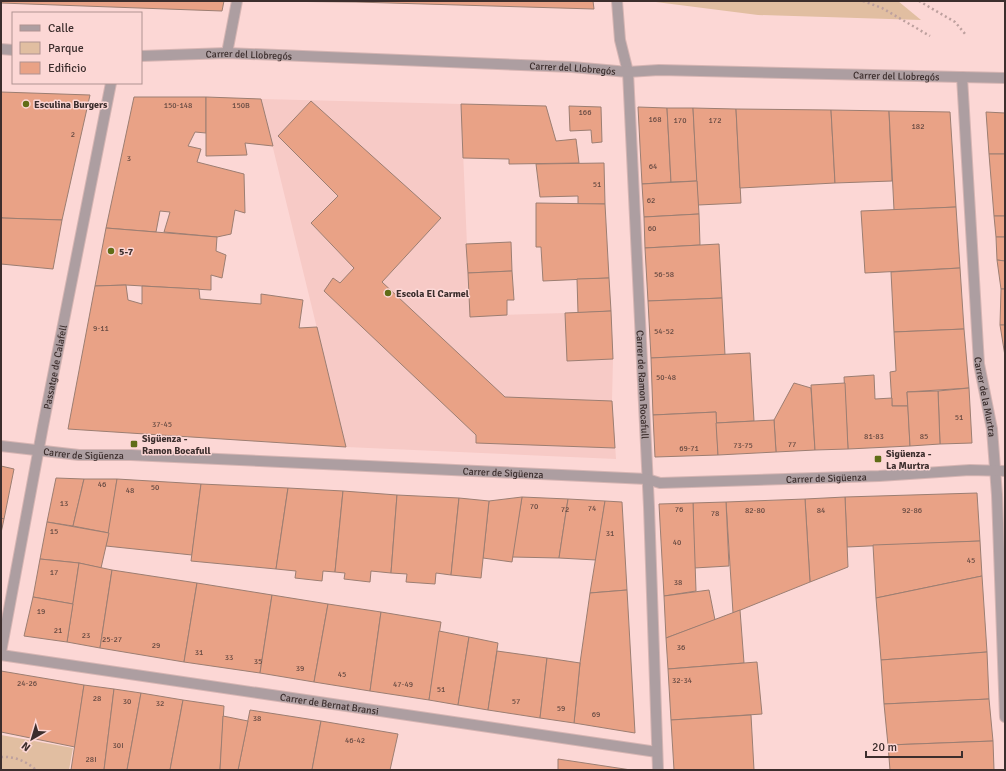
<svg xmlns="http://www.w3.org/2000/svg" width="1006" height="771" font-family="Signika,sans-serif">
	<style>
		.built { fill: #f7cac6 }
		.green { fill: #e1bea1 }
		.building { fill: #e9a286; stroke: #9c7e72 }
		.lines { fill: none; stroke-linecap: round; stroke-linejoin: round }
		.street-casing { stroke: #d6b5b3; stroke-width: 12 }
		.path { stroke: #bda09e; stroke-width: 2.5; stroke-dasharray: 2 3; stroke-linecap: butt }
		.street { stroke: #ad9ea1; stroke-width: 10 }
		.poi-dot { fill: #606d17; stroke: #fcd7d5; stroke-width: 1.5 }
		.labels { text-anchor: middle; stroke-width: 3; stroke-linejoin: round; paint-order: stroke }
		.number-label { font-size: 8px; fill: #674b43 }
		.street-label { font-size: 10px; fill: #3c2e2d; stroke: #fcd7d5 }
		.poi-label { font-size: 10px; font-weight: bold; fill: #3c2e2d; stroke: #fcd7d5; text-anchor: start }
	</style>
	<rect width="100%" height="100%" fill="#fcd7d5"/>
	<!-- built -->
	<polygon class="built" points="261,99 461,104 470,316 565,313 568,361 613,359 612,401 616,459 346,447"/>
	<!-- green -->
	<g class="green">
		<polygon points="648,1 898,1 921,20 758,15"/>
		<polygon points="1,735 73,748 69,770 1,770"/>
	</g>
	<!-- building -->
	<g class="building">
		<polygon points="1,1 224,1 222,11 1,3"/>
		<polygon points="258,1 357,1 356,2"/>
		<polygon points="357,1 593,1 594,9 356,2"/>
		<polygon points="1,92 90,95 62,220 2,218 1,216"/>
		<polygon points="134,97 206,97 206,133 195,132 188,146 201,149 197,162 244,174 245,213 235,210 231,234 217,237 164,232 170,212 160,211 156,232 106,228"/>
		<polygon points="206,97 261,99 273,146 245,143 247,155 206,156"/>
		<polygon points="311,101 441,218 382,282 505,397 612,401 615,448 476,443 476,435 324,291 333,278 340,283 354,268 311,223 338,196 278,136"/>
		<polygon points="461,104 546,106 556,141 576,139 579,163 509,164 509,159 463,158"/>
		<polygon points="569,106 601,107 602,142 592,143 591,130 570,131"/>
		<polygon points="638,107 667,108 671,182 642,184"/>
		<polygon points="667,108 693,108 697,181 671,182"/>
		<polygon points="693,108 736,109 741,203 698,205"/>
		<polygon points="736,109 831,110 835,183 740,188"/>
		<polygon points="831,110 889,111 892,181 835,183"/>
		<polygon points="889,111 950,112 956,207 894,210"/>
		<polygon points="986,112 1005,113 1005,154 989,154"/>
		<polygon points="989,154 1005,154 1005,216 994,216"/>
		<polygon points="604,163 605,204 578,204 578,196 540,197 536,164"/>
		<polygon points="697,181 699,214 644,217 642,184"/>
		<polygon points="536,203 605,204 609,278 543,281 541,247 536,247"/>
		<polygon points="956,207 960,268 865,273 861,211"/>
		<polygon points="699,214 700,245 645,248 644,217"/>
		<polygon points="1,216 2,218 62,220 53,269 1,264"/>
		<polygon points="994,216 1005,216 1005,237 996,237"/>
		<polygon points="106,228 217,237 216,251 226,255 222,278 211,275 211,290 126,285 95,286"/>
		<polygon points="996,237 1005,237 1005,261 997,260"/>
		<polygon points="511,242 512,271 468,273 466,244"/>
		<polygon points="719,244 722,298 648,301 645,248"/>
		<polygon points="997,260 1005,261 1005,289 1001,289"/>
		<polygon points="960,268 964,329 894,332 891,272"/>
		<polygon points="512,271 514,300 507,300 507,315 470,317 468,273"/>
		<polygon points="609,278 611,311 578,313 577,279"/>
		<polygon points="126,285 128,300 142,304 142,286 199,289 200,299 261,304 261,294 303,300 299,328 317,327 346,447 68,429 95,286"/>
		<polygon points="1001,289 1005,289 1005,325 1000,325"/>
		<polygon points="722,298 725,355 651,358 648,301"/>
		<polygon points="611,311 613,359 567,361 565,313"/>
		<polygon points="1000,325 1005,325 1005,356"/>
		<polygon points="964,329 969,388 907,392 908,406 892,406 890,372 896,371 894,332"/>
		<polygon points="750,353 754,421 716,423 716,412 653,415 651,358"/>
		<polygon points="874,375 875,399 892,398 892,406 908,406 910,446 848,449 844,377"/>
		<polygon points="794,383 811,388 815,450 776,452 774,420"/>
		<polygon points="845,383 848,449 815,450 811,385"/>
		<polygon points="969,388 972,443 940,444 938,391"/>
		<polygon points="938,391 940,444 910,446 907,392"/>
		<polygon points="716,412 718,455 655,457 653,415"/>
		<polygon points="774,420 776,452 718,455 716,423"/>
		<polygon points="1,466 14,469 4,519 1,518"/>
		<polygon points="56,478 84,479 73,526 47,522"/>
		<polygon points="84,479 117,479 109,533 73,526"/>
		<polygon points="117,479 201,484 192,555 106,546"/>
		<polygon points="201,484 288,488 276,569 191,561"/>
		<polygon points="288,488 343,491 335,572 323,571 322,581 295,578 296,571 276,569"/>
		<polygon points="343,491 397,495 391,573 371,571 370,582 344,579 345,573 335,572"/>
		<polygon points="977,493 980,541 847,547 845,497"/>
		<polygon points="397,495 459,498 451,575 436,573 435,584 406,582 407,574 391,573"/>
		<polygon points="522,497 568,499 559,558 512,557"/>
		<polygon points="522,497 512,562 483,558 489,501"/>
		<polygon points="845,497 848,567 810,582 805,499"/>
		<polygon points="459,498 489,501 481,578 451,575"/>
		<polygon points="568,499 605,501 596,560 559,558"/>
		<polygon points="805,499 810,582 733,613 726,502"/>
		<polygon points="605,501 622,502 627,590 590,593"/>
		<polygon points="726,502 729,566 694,568 693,503"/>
		<polygon points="693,503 696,591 664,596 659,504"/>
		<polygon points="1,518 4,519 1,533"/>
		<polygon points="47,522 109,533 101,568 79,563 40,559"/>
		<polygon points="980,541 982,576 876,598 873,545"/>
		<polygon points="40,559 79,563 73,604 33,597"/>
		<polygon points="79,563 112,570 100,648 67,642"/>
		<polygon points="112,570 197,583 184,662 100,648"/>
		<polygon points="982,576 987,652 881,660 876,598"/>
		<polygon points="197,583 272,595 260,673 184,662"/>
		<polygon points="627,590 635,733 574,723 580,663 590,593"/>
		<polygon points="709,590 715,620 666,638 664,596"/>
		<polygon points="272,595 328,604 314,682 260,673"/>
		<polygon points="33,597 73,604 67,642 24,636"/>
		<polygon points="328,604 381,612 370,691 314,682"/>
		<polygon points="740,610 744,663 668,669 666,638"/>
		<polygon points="381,612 441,622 429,700 370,691"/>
		<polygon points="439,631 469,637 458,705 429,700"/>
		<polygon points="469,637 498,643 488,710 458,705"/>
		<polygon points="497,651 547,658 540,718 488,710"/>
		<polygon points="987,652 989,699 884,704 881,660"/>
		<polygon points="547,658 580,663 574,723 540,718"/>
		<polygon points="757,662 762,714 671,720 668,669"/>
		<polygon points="1,671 84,685 75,747 1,732"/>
		<polygon points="84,685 114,689 104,770 71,770"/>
		<polygon points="114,689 141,693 127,770 104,770"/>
		<polygon points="141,693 183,700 170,770 127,770"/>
		<polygon points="989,699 993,741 888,745 884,704"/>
		<polygon points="183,700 224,706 220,770 170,770"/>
		<polygon points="250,710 321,721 312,770 238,770"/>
		<polygon points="751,715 754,770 674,770 671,720"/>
		<polygon points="223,716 248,721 238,770 220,770"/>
		<polygon points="321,721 398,734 390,770 312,770"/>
		<polygon points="993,741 994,770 890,770 888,745"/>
		<polygon points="558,759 631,770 558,770"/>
	</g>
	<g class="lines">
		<!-- street casing -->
		<g class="street-casing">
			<g id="street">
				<path id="s1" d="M617,1L620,40L628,72L649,507L658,770"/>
				<polyline points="1,49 13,50"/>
				<polyline points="227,53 237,1"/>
				<path id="s2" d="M141,56L227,53L572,67L628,72L659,70L1005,78"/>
				<path id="s3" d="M962,77L979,364L992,429L997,495L1005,717"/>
				<path id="s4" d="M1,446L79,455H131L647,479L660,483L879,476L970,470L1005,471"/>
				<path id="s5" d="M1,652L43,426L111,83"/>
				<path id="s6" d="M1,655L657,752"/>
			</g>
		</g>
		<!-- path -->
		<g class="path">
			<polyline points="863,1 882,8 930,36"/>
			<polyline points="919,1 955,22 966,35"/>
			<path d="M1,757C14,756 26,761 36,770"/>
		</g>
		<!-- street -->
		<use href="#street" class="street"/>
	</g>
	<!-- markers -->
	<g class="poi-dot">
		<circle cx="26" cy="104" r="4"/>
		<circle cx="111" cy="251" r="4"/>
		<circle cx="388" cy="293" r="4"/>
		<rect x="130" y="440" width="8" height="8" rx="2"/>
		<rect x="874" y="455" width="8" height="8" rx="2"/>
	</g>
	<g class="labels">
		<!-- number labels -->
		<g class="number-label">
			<text x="178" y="108">150-148</text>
			<text x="241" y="108">150B</text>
			<text x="585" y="115">166</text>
			<text x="655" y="122">168</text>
			<text x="680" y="123">170</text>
			<text x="715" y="123">172</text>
			<text x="918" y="129">182</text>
			<text x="73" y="137">2</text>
			<text x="129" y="161">3</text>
			<text x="653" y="169">64</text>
			<text x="597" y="187">51</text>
			<text x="651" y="203">62</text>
			<text x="652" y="231">60</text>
			<text x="664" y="277">56-58</text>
			<text x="101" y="331">9-11</text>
			<text x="664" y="334">54-52</text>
			<text x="666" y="380">50-48</text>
			<text x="959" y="420">51</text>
			<text x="162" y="427">37-45</text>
			<text x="874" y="439">81-83</text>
			<text x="924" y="439">85</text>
			<text x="792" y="447">77</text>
			<text x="743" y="448">73-75</text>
			<text x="689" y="451">69-71</text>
			<text x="102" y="487">46</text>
			<text x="155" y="490">50</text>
			<text x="130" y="493">48</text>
			<text x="64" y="506">13</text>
			<text x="534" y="509">70</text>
			<text x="592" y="511">74</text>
			<text x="565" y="512">72</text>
			<text x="679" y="512">76</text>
			<text x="755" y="513">82-80</text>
			<text x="821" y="513">84</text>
			<text x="912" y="513">92-86</text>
			<text x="715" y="516">78</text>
			<text x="54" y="534">15</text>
			<text x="610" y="536">31</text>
			<text x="677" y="545">40</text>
			<text x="971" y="563">45</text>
			<text x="54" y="575">17</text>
			<text x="678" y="585">38</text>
			<text x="41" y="614">19</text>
			<text x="58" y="633">21</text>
			<text x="86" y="638">23</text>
			<text x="112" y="642">25-27</text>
			<text x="156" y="648">29</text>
			<text x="681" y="650">36</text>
			<text x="199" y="655">31</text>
			<text x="229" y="660">33</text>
			<text x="258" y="664">35</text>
			<text x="300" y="671">39</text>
			<text x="342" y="677">45</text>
			<text x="682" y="683">32-34</text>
			<text x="27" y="686">24-26</text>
			<text x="403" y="687">47-49</text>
			<text x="441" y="692">51</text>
			<text x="97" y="701">28</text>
			<text x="127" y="704">30</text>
			<text x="516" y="704">57</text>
			<text x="160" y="706">32</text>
			<text x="561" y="711">59</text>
			<text x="596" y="717">69</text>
			<text x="257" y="721">38</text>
			<text x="355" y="743">46-42</text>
			<text x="118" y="748">30I</text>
			<text x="91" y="762">28I</text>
		</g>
		<!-- street labels -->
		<g class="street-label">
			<text dy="4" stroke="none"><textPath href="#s2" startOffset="108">Carrer del Llobregós</textPath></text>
			<text dy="4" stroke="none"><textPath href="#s2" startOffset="432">Carrer del Llobregós</textPath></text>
			<text dy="4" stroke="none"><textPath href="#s2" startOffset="756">Carrer del Llobregós</textPath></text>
			<text dy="4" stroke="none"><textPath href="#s5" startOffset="290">Passatge de Calafell</textPath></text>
			<text dy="4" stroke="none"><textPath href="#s1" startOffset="385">Carrer de Ramon Rocafull</textPath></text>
			<text dy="4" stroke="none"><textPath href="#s3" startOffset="321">Carrer de la Murtra</textPath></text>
			<text dy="4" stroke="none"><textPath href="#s4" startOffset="83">Carrer de Sigüenza</textPath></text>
			<text dy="4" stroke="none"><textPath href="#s4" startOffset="503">Carrer de Sigüenza</textPath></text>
			<text dy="4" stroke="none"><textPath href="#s4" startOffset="827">Carrer de Sigüenza</textPath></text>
			<text dy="4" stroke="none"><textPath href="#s6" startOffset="332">Carrer de Bernat Bransi</textPath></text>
		</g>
		<!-- poi labels -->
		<g class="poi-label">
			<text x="34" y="108">Esculina Burgers</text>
			<text x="119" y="255">5-7</text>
			<text x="396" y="297">Escola El Carmel</text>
			<text x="142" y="442">Sigüenza -<tspan x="142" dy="12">Ramon Bocafull</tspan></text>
			<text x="886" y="457">Sigüenza -<tspan x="886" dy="12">La Murtra</tspan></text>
		</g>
	</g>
	<!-- border -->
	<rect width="1006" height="771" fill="none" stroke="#3c2e2d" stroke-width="4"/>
	<!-- legend -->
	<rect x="12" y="12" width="130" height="72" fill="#fcd7d5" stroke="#af9392"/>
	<rect x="20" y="25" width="20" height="6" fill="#ad9ea1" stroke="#af9392"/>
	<text x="48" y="32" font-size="12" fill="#3c2e2d">Calle</text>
	<rect x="20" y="42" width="20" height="12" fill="#e1bea1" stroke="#af9392"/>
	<text x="48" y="52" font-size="12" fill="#3c2e2d">Parque</text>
	<rect x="20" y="62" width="20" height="12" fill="#e9a286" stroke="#af9392"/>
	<text x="48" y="72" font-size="12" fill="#3c2e2d">Edificio</text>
	<!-- north arrow -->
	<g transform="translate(32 739) rotate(218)" stroke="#fcd7d5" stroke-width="3" paint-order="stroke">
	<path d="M0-3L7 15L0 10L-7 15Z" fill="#3c2e2d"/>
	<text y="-6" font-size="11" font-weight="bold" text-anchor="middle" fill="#3c2e2d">N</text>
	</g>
	<!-- scale -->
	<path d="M866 751v6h96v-6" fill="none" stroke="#3c2e2d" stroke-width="2"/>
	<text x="872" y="751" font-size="12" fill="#3c2e2d" stroke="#fcd7d5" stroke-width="3" paint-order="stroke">20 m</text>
</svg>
